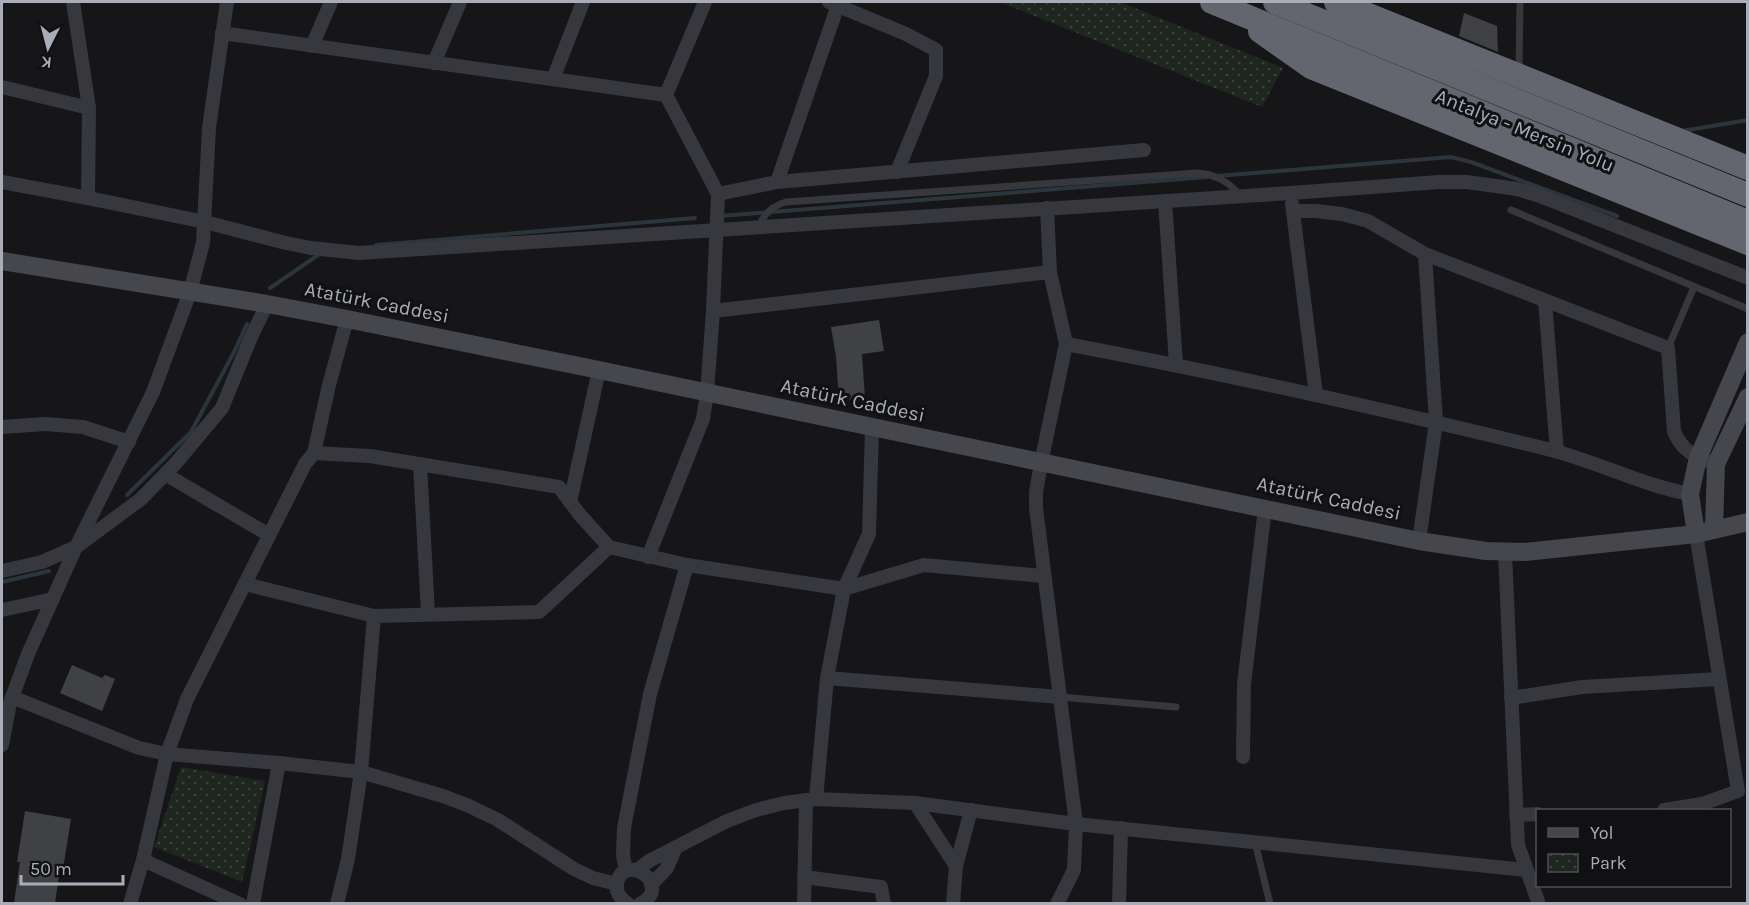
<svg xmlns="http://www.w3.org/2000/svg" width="1749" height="905" font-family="Karla,sans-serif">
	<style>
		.park { fill: url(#park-dots) }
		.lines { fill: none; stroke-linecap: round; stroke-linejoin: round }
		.stream { stroke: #2c353c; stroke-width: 4 }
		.building { fill: #404145 }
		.lane { stroke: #37383d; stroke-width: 7 }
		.street { stroke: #37383d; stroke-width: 14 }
		.secondary { stroke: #45474d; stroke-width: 18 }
		.highway { stroke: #63666e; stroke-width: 24 }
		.labels { text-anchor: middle; stroke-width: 6; stroke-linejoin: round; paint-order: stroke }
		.street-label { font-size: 20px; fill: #a8adb8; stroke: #111113 }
	</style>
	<defs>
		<pattern id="park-dots" width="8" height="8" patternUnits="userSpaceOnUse" patternTransform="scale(1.5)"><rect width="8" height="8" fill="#1e261f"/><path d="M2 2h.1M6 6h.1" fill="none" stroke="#3c433d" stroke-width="1.8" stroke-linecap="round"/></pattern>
	</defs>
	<rect width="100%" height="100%" fill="#161618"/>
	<!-- park -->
	<g class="park">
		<polygon points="1000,2 1120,2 1283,68 1262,107"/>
		<polygon points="181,767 265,781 242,882 154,847"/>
	</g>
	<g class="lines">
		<!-- stream -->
		<g class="stream">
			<polyline points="1682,131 1748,120"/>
			<polyline points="1217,176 1451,157 1471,162 1617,216"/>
			<polyline points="721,216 1207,177"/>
			<polyline points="376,245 695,218"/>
			<polyline points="270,288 321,253"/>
			<polyline points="127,495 191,432 234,352 247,324"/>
			<polyline points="2,582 49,571"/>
		</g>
	</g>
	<!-- building -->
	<g class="building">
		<polygon points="1464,13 1497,26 1498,52 1459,36"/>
		<polygon points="879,320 884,351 862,354 865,398 839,400 836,357 831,327"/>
		<polygon points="72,665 102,678 105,675 115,679 102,711 60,693"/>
		<polygon points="25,811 71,819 63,869 60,869 55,903 14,903 20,862 17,862"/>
	</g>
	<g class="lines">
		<!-- lane -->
		<g class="lane">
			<polyline points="1519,70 1520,2"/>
			<polyline points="1511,210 1748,309"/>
			<path d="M759,228C763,214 772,206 786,202L1198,173C1216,175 1229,181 1241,197"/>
			<polyline points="1668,348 1694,287"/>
			<polyline points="1060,697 1176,707"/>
			<polyline points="1255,842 1270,904"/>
		</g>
		<!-- street -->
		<g class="street">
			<polyline points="73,2 89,108 88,198"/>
			<polyline points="829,2 906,34 936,50 936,76 897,172"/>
			<polyline points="222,33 666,95"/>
			<polyline points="312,46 331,2"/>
			<polyline points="434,63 460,2"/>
			<polyline points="553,79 583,2"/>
			<polyline points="2,87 89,108"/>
			<polyline points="666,95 705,2"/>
			<polyline points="2,182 88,198 205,222 286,243 311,248 359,253 1291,193 1439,182 1467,182 1517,189 1540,196 1748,278"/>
			<polyline points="777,182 838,5"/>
			<polyline points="718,194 777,182 1144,150"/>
			<polyline points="1165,201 1176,364"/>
			<polyline points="1292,204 1316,395"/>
			<polyline points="1047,208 1050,272 1066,344 1041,463 1036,492 1036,508 1076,824 1074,870 1057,904"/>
			<path d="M1293,211H1316L1342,214L1368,221L1425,254L1668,348L1674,431C1680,447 1691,455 1707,461"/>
			<polyline points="1545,301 1557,452"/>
			<polyline points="713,311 1050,272"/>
			<path d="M1066,344C1227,374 1387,410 1547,449C1596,461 1641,485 1690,494"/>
			<polyline points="2,427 45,424 83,427 129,442"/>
			<polyline points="314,453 329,385 347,319"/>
			<polyline points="420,464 428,614"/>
			<polyline points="165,474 269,535"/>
			<polyline points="570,502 599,370"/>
			<polyline points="1419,541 1436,422 1425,254"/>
			<polyline points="1505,553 1518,845 1539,904"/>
			<polyline points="648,557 703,419 707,393 713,311 718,194 666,95"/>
			<polyline points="2,571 42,562 76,547 141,499 176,463 222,408 251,337 267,304"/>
			<polyline points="245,584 374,616 539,612 609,547"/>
			<polyline points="2,610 53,599"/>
			<polyline points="827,678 1060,697"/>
			<polyline points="12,697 139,748 167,754 279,763 361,772 443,796 469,806 498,820 574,869 593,878 617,884"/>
			<polyline points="1511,698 1582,687 1719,679"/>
			<polyline points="2,745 10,703 28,654 76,547 153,392 190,292 203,243 209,128 227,2"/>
			<polyline points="1243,757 1244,684 1265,508"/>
			<polyline points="816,799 827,678 844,589 869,534 872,427"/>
			<polyline points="915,803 956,866"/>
			<polyline points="1664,810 1702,804 1738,791 1696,534"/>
			<polyline points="1516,815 1538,814"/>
			<polyline points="143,860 240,904"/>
			<polyline points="637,870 649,861 727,821 756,810 784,803 816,799 915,803 1076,824 1526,870"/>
			<polyline points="626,871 623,855 624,828 650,694 687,565"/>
			<polyline points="804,877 881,887 884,904"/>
			<polyline points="651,885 667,868 676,847"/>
			<polyline points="130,904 143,860 167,754 187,699 305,464 314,453 370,456 559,487 580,515 609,547 687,565 844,589 924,565 1043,576"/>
			<polyline points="253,904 279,763"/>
			<polyline points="337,904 348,859 361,772 374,616"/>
			<path d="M628,904C621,899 615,893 617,884C622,850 676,885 640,904"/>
			<polyline points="804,904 806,800"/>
			<polyline points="953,904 956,866 971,810"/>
			<polyline points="1119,904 1121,828"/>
		</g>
		<!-- secondary -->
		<g class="secondary">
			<polyline points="2,261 267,304 347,319 599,370 1419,541 1486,551 1525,552 1696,534 1748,522"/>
			<polyline points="1714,530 1716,464 1748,397"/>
			<polyline points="1696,534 1690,494 1698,458 1748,342"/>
		</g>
		<!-- highway -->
		<g class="highway">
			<polyline points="1212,2 1748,222"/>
			<polyline points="1275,2 1748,195"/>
			<polyline points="1336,2 1748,168"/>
			<polyline points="1260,31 1311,67 1748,243"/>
		</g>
	</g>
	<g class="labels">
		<!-- street labels -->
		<g class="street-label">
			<text transform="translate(1525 130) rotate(22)" y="7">Antalya - Mersin Yolu</text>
			<text transform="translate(377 302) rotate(11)" y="7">Atatürk Caddesi</text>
			<text transform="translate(853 400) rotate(12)" y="7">Atatürk Caddesi</text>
			<text transform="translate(1329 498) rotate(12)" y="7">Atatürk Caddesi</text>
		</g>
	</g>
	<!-- border -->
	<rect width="1749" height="905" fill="none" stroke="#a8adb8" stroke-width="6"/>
	<!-- legend -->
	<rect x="1536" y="809" width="195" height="78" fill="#111113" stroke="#4d4f55" stroke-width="1.5"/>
	<rect x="1548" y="828" width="30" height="9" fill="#45474d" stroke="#4d4f55" stroke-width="1.5"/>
	<text x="1590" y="839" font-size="18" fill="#a8adb8">Yol</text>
	<rect x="1548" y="854" width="30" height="18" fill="url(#park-dots)" stroke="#4d4f55" stroke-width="1.5"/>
	<text x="1590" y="869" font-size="18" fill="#a8adb8">Park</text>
	<!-- north arrow -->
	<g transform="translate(48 48) rotate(186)" stroke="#111113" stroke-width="4.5" paint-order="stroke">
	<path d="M0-4.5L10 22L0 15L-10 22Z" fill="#a8adb8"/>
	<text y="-9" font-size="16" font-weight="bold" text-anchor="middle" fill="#a8adb8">K</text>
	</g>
	<!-- scale -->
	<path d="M21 875v9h102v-9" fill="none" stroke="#a8adb8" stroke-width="3"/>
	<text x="30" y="875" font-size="18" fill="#a8adb8" stroke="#111113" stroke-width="4.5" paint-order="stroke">50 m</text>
</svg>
